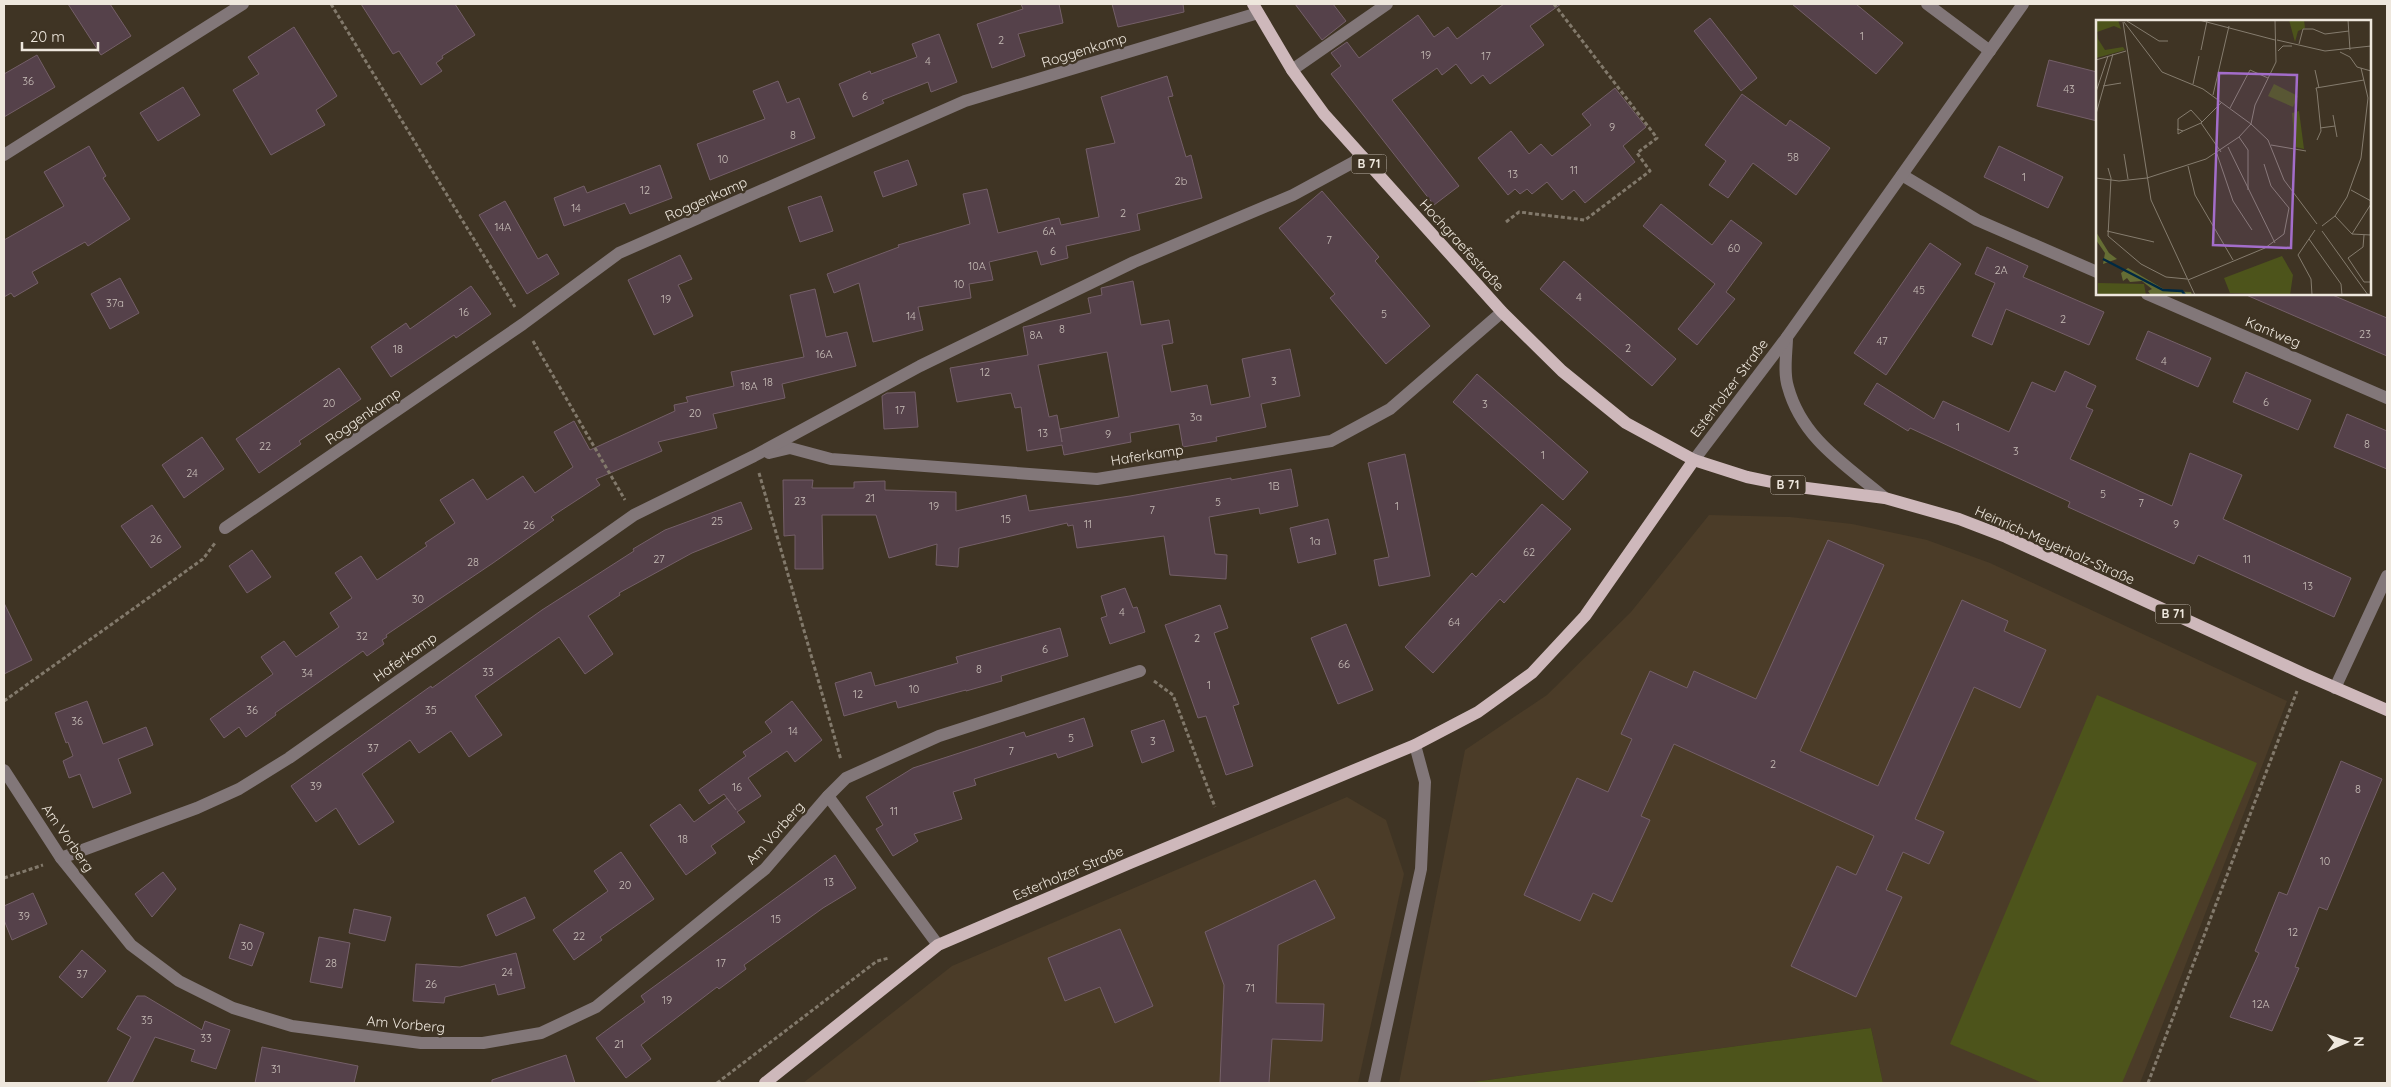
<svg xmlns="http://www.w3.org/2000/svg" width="2391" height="1087" font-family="Quicksand,sans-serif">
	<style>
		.built { fill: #4b3c28 }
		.green { fill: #4d541b }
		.building { fill: #55414a; stroke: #745f68; fill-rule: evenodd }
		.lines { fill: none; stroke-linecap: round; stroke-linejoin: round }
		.path { stroke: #82796b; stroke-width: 3; stroke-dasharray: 4 2.5; stroke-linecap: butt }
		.minor { stroke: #827779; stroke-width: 12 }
		.major { stroke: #ceb8bb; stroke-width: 12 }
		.labels { text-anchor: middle; stroke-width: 5; stroke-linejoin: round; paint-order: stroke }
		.number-label { font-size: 11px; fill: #c8beb8 }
		.shield { fill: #3f3424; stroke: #bab1a6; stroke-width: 1 }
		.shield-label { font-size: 12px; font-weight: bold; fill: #eee7dd }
		.street-label { font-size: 14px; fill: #eee7dd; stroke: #3f3424 }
		.inset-river { fill: none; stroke: #002942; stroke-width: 2.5 }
		.inset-road { fill: none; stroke: #857c6e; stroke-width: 1 }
		.view { fill: #a36dca; fill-opacity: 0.15; stroke: #a36dca; stroke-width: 2.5 }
		.inset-edge { fill: none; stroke: #eee7dd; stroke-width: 2.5 }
	</style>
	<rect width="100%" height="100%" fill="#3f3424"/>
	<!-- built -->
	<g class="built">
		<polygon points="1709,515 1790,517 1852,524 1927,540 1990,563 2287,701 2140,1083 1883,1083 1871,1028 1466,1083 1399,1083 1465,750 1547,695 1631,612"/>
		<polygon points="1347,797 1386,820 1404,874 1358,1083 803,1083 952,966"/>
	</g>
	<!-- green -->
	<g class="green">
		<polygon points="2097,695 2257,763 2122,1083 2043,1083 1950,1044"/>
		<polygon points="1871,1028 1883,1083 1466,1083"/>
	</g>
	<!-- building -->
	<g class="building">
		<polygon points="68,4 110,4 131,36 101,55"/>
		<polygon points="361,4 455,4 475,35 442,56 443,58 436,63 442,71 421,85 399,51 393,54"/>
		<polygon points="1021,4 1059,4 1063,23 1018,34 1025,56 992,68 977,24 1023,9"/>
		<polygon points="1112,4 1183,4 1184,12 1118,27"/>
		<polygon points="1295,4 1333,4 1346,21 1322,40"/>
		<polygon points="1504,4 1561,4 1530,26 1544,45 1490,84 1483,75 1471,84 1456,64 1442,75 1437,68 1392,100 1459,186 1434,205 1331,74 1341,66 1331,53 1347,42 1359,58 1418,15 1434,37 1448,27 1457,39"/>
		<polygon points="1792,4 1856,4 1903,43 1876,74"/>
		<polygon points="1710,18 1757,78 1741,91 1694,31"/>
		<polygon points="294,27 337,96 316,110 325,125 271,155 233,90 259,74 248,57"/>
		<polygon points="939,34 957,82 931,92 928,82 882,100 884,103 853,117 839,84 870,71 871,74 917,57 912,44"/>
		<polygon points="37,55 55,87 4,117 4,74"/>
		<polygon points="2049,60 2097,72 2097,121 2037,106"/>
		<polygon points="1167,76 1173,96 1168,97 1186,157 1191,155 1202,198 1137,214 1140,230 1066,246 1068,258 1041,265 1037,251 989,262 993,280 969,284 971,298 918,307 923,330 873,342 859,283 834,293 827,274 899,247 898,245 970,224 963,194 987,189 998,233 1059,218 1061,225 1099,217 1086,149 1115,143 1101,97"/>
		<polygon points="778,81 787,103 799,98 815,138 710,180 697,144 765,119 753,91"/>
		<polygon points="183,87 200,115 158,141 140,113"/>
		<polygon points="1615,88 1646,127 1623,146 1635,162 1585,203 1574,190 1562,200 1547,182 1532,194 1527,189 1520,194 1515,189 1508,195 1478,158 1511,131 1529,154 1541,144 1552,156 1591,125 1582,114"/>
		<polygon points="1742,94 1786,126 1790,120 1830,148 1796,195 1753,163 1728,198 1709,185 1726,161 1705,145"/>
		<polygon points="89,146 106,176 103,178 130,219 88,246 85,242 32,272 38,283 14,297 11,293 4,297 4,240 64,206 44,172"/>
		<polygon points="1999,146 2063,177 2048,208 1984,177"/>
		<polygon points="908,160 917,185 883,197 874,172"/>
		<polygon points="660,165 672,198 630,214 625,203 564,226 554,198 584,186 587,193"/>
		<polygon points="1322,191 1379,257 1375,261 1430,326 1386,364 1330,298 1335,294 1279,228"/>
		<polygon points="821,196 833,231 800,242 788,207"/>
		<polygon points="505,201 538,259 547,254 559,274 527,294 479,215"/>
		<polygon points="1661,204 1712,245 1731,220 1762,243 1726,292 1735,299 1697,345 1678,329 1715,284 1643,226"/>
		<polygon points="1930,243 1961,264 1886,375 1854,353"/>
		<polygon points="1987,247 2028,266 2023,277 2104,312 2089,345 2006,309 1992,345 1972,336 1995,283 1975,274"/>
		<polygon points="680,255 692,279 678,285 693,316 654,335 628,280"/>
		<polygon points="1564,261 1676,359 1652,386 1540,289"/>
		<polygon points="120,278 139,313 110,329 91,294"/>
		<path d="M1133,281L1141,325L1169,320L1173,343L1162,345L1171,392L1207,385L1211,405L1250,397L1242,359L1290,349L1300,396L1261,404L1266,427L1216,437L1217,441L1183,447L1179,424L1130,433L1131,442L1064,455L1062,445L1027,451L1021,407L1015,408L1011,393L957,402L950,368L1028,355L1023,327L1091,313L1088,298L1102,295L1101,288ZM1107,352L1119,417L1060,429L1062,442L1057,415L1049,417L1038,365Z"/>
		<polygon points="471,286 491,314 456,338 454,335 391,377 371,347 406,323 410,329"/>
		<polygon points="815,289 826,337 847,332 856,366 782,384 785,398 713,414 717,428 658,442 662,451 596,479 600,485 551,517 554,520 493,563 386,635 387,637 382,640 384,644 367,656 363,651 275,713 276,715 246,737 239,727 224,738 210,719 273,674 261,657 284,641 296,657 339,627 330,613 352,598 335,573 361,556 377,580 427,546 425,543 455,523 440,500 473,479 487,500 523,476 535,493 573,467 554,432 574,421 590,450 675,411 674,405 688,402 686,397 734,386 731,372 804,357 790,295"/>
		<polygon points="2244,294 2330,294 2387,318 2387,356"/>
		<polygon points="2148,331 2211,358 2198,387 2136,359"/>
		<polygon points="339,368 361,399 299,441 301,444 259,473 236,439"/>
		<polygon points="2065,371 2096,386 2086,407 2093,410 2070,459 2172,506 2190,453 2242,475 2223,519 2351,578 2334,617 2198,555 2194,564 2068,507 2070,502 1910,428 1908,431 1864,404 1877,383 1934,419 1943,401 2009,432 2032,382 2055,392"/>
		<polygon points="2246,372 2311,400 2298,430 2233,402"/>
		<polygon points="1477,374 1588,472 1563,500 1453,402"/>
		<polygon points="915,392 918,427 884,429 882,396 887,393"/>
		<polygon points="2347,414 2387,431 2387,469 2334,447"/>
		<polygon points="202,437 224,469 184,498 162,465"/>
		<polygon points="1405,454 1430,576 1379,586 1374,560 1389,557 1368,463"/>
		<polygon points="1291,469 1298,506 1260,514 1259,508 1209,517 1215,554 1227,555 1226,579 1170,575 1164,536 1077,548 1073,525 1068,526 1067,523 959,548 958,567 936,565 937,544 889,558 876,515 822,515 823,569 795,569 795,535 784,536 783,480 813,480 812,488 854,488 854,482 885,481 885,490 956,492 956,511 1026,495 1029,511 1130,496 1231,478 1231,480"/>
		<polygon points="741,502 752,529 692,553 619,593 620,595 588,616 613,654 585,674 559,637 475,696 502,735 469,757 451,731 419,753 410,740 362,774 394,822 359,845 336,808 316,822 291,786 431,686 432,688 542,610 634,551 633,549 665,530"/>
		<polygon points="1542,504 1571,529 1504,603 1500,599 1433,673 1405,647 1472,573 1476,577"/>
		<polygon points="152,505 181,547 151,568 121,526"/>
		<polygon points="1328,519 1336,554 1298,563 1290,528"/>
		<polygon points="1828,540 1884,565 1800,751 1878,786 1962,600 2008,621 2004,631 2046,650 2020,708 1974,687 1915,819 1944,832 1929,864 1903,852 1886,890 1902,897 1856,997 1791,966 1837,866 1856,875 1874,836 1674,744 1641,816 1650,820 1612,902 1593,893 1580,921 1524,895 1577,778 1608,792 1632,739 1621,734 1650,671 1687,688 1694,671 1756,699"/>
		<polygon points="252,550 271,577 247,593 229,566"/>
		<polygon points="1125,588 1133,608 1137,607 1145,632 1110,644 1101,618 1107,616 1101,596"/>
		<polygon points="4,603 32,660 4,674"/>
		<polygon points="1220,605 1228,628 1214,633 1239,704 1233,706 1253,766 1226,775 1206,716 1198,718 1165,625"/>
		<polygon points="1346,624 1373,690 1338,704 1311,638"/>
		<polygon points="1060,628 1068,656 1001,676 1002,681 966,691 966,690 898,708 896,701 844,716 835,683 871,672 875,686 958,663 956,657"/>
		<polygon points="87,701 103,744 146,727 153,745 118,759 131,793 93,808 80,774 69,778 63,761 73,756 68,742 66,743 55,713"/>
		<polygon points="792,701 822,740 795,762 787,751 748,778 761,796 737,812 745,822 711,846 716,853 686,875 650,825 680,804 694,822 727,798 736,810 724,794 709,804 699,790 746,756 743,752 772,732 765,722"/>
		<polygon points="1084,718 1093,746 1058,758 1056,753 974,779 976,785 953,792 962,819 914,834 918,841 893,856 876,829 883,825 866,797 913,768 1024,732 1026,737"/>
		<polygon points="1164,720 1174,751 1142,763 1131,731"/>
		<polygon points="2341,761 2382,779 2327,910 2319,907 2295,967 2299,968 2272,1031 2230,1017 2259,953 2255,951 2279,892 2287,895"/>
		<polygon points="621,852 654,899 600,937 602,940 574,960 553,930 608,891 594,871"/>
		<polygon points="835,855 856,888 823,908 744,965 746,969 719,989 717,987 641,1045 651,1059 626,1078 596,1038 645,1002 641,996"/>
		<polygon points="163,872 176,889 152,917 135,894"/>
		<polygon points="1315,880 1335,918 1278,945 1276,1003 1324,1004 1322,1041 1272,1039 1269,1083 1220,1083 1224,985 1205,932"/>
		<polygon points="33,893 47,924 12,940 4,920 4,906"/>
		<polygon points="525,897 535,918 496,936 487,915"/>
		<polygon points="354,909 391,917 385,941 349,933"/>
		<polygon points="240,924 264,933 252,966 229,958"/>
		<polygon points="1120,929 1153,1006 1115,1023 1100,987 1065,1001 1048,958"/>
		<polygon points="319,937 350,943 342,988 310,982"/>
		<polygon points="82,950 106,971 82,998 59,977"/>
		<polygon points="516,953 525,988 498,995 495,984 445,997 444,1003 413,1001 416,964 460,967"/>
		<polygon points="137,996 145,996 202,1030 205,1021 230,1030 216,1069 191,1061 195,1050 155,1037 132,1083 107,1083 131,1037 117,1029"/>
		<polygon points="262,1047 358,1066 354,1083 255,1083"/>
		<polygon points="566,1055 575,1083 492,1083 492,1080"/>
	</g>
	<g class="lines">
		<!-- path -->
		<g class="path">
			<polyline points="331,4 515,307"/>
			<polyline points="1506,222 1519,212 1585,220 1650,171 1637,153 1657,138 1554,4"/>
			<polyline points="533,341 625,500"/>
			<polyline points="759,473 841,760"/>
			<polyline points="1154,681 1173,695 1215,807"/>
			<polyline points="4,701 203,559 215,543"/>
			<polyline points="4,878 43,865"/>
			<polyline points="717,1083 877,961 889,958"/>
			<polyline points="2148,1083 2297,691"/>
		</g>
		<!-- minor -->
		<g class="minor">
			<polyline points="1927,4 1990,51"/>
			<polyline points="1292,70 1387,4"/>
			<polyline points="4,155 243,4"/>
			<polyline points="1902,175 1977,220 2097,272"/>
			<polyline points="2147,294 2387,398"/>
			<path d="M1787,337C1787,352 1783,372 1788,387C1802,439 1846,465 1885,498"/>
			<polyline points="769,453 790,448 831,459 1097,479 1331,441 1390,409 1502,312"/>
			<polyline points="1694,460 1787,337 2023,4"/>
			<polyline points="225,528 523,324 619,253 965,101 1258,13"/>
			<polyline points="2335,688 2387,576"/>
			<polyline points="4,770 61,858 131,945 179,981 233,1008 292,1026 421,1043 483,1043 541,1033 596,1007 765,869 828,796 846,778 939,736 1140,671"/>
			<polyline points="828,796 938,945"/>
			<polyline points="61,858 197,808 239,789 289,758 634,515 754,456 920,366 1134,262 1293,195 1363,157"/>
			<polyline points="1374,1083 1421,869 1425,782 1415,745"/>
		</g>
		<!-- major -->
		<g class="major">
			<polyline points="1253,4 1292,70 1324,114 1502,312 1562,371 1626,423 1694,460 1747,477 1791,486 1885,498 1959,519 2006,537 2304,674 2387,710"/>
			<polyline points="765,1083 938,945 1130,863 1415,745 1478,712 1532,673 1585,616 1694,460"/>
		</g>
	</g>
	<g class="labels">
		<!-- number labels -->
		<g class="number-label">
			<text x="1862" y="40">1</text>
			<text x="1001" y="44">2</text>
			<text x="1426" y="59">19</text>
			<text x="1486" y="60">17</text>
			<text x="928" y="65">4</text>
			<text x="28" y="85">36</text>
			<text x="2069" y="93">43</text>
			<text x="865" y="100">6</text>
			<text x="1612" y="131">9</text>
			<text x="793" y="139">8</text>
			<text x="1793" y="161">58</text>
			<text x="723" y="163">10</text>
			<text x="1574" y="174">11</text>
			<text x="1513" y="178">13</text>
			<text x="2024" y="181">1</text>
			<text x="1181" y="185">2b</text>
			<text x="645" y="194">12</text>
			<text x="576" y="212">14</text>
			<text x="1123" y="217">2</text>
			<text x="503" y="231">14A</text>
			<text x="1049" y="235">6A</text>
			<text x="1329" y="244">7</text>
			<text x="1734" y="252">60</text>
			<text x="1053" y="255">6</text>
			<text x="977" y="270">10A</text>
			<text x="2001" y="274">2A</text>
			<text x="959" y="288">10</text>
			<text x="1919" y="294">45</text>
			<text x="1579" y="301">4</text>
			<text x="666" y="303">19</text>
			<text x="115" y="307">37a</text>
			<text x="464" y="316">16</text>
			<text x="1384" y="318">5</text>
			<text x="911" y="320">14</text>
			<text x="2063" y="323">2</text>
			<text x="1062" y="333">8</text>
			<text x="2365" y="338">23</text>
			<text x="1036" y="339">8A</text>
			<text x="1882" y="345">47</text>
			<text x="1628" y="352">2</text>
			<text x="398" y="353">18</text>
			<text x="824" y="358">16A</text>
			<text x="2164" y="365">4</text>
			<text x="985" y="376">12</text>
			<text x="1274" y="385">3</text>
			<text x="768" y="386">18</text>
			<text x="749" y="390">18A</text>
			<text x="2266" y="406">6</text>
			<text x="329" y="407">20</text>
			<text x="1485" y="408">3</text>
			<text x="900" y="414">17</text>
			<text x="695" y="417">20</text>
			<text x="1196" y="421">3a</text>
			<text x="1958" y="431">1</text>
			<text x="1043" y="437">13</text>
			<text x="1108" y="438">9</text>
			<text x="2367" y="448">8</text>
			<text x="265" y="450">22</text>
			<text x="2016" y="455">3</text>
			<text x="1543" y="459">1</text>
			<text x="192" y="477">24</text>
			<text x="1274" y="490">1B</text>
			<text x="2103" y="498">5</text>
			<text x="870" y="502">21</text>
			<text x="800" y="505">23</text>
			<text x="1218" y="506">5</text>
			<text x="2141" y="507">7</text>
			<text x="934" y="510">19</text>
			<text x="1397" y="510">1</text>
			<text x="1152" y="514">7</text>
			<text x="1006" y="523">15</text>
			<text x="717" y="525">25</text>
			<text x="1088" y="528">11</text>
			<text x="2176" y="528">9</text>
			<text x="529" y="529">26</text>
			<text x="156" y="543">26</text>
			<text x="1315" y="545">1a</text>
			<text x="1529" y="556">62</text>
			<text x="659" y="563">27</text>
			<text x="2247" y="563">11</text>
			<text x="473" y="566">28</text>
			<text x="2308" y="590">13</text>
			<text x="418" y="603">30</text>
			<text x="1122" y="616">4</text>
			<text x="1454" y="626">64</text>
			<text x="362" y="640">32</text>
			<text x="1197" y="642">2</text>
			<text x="1045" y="653">6</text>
			<text x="1344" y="668">66</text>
			<text x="979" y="673">8</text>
			<text x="488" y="676">33</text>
			<text x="307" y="677">34</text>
			<text x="1209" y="689">1</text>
			<text x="914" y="693">10</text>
			<text x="858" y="698">12</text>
			<text x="252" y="714">36</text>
			<text x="431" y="714">35</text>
			<text x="77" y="725">36</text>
			<text x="793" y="735">14</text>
			<text x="1071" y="742">5</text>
			<text x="1153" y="745">3</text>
			<text x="373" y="752">37</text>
			<text x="1011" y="755">7</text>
			<text x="1773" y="768">2</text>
			<text x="316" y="790">39</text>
			<text x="737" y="791">16</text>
			<text x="2358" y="793">8</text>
			<text x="894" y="815">11</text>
			<text x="683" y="843">18</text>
			<text x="2325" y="865">10</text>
			<text x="829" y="886">13</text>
			<text x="625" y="889">20</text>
			<text x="24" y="920">39</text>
			<text x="776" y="923">15</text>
			<text x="2293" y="936">12</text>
			<text x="579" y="940">22</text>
			<text x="247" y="950">30</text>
			<text x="331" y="967">28</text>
			<text x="721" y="967">17</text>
			<text x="507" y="976">24</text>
			<text x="82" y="978">37</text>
			<text x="431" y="988">26</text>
			<text x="1250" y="992">71</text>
			<text x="667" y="1004">19</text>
			<text x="2261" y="1008">12A</text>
			<text x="147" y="1024">35</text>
			<text x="206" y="1042">33</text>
			<text x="619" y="1048">21</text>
			<text x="276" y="1073">31</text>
		</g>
		<!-- shield labels -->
		<g class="shield">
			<rect x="1351.5" y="154.5" width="35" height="19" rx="4"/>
			<rect x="1770.5" y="475.5" width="35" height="19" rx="4"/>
			<rect x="2155.5" y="604.5" width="35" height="19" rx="4"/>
		</g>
		<g class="shield-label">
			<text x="1369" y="168">B 71</text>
			<text x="1788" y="489">B 71</text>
			<text x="2173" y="618">B 71</text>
		</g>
		<!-- street labels -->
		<g class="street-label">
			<text transform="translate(1084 50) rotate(-17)" y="5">Roggenkamp</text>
			<text transform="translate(706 199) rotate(-24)" y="5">Roggenkamp</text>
			<text transform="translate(1462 245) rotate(48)" y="5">Hochgraefestraße</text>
			<text transform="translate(2273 332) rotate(23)" y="5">Kantweg</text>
			<text transform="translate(1729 388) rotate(-53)" y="5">Esterholzer Straße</text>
			<text transform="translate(363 416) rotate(-35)" y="5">Roggenkamp</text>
			<text transform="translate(1147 455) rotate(-9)" y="5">Haferkamp</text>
			<text transform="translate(2055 545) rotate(24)" y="5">Heinrich-Meyerholz-Straße</text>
			<text transform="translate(405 657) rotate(-35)" y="5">Haferkamp</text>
			<text transform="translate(775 833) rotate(-48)" y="5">Am Vorberg</text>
			<text transform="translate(68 838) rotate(55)" y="5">Am Vorberg</text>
			<text transform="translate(1068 873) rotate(-23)" y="5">Esterholzer Straße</text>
			<text transform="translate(406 1024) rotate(5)" y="5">Am Vorberg</text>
		</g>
	</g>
	<!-- overview -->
	<g transform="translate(2096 20)">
		<rect width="275" height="275" fill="#3f3424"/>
		<path d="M0,0H22L25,9L18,6L1,12L2,19L9,30L27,27L29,30L0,38ZM193,0H208L209,8L202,11L199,22ZM178,64L202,76L197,87L172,76ZM203,91L208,129L199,127L196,93ZM186,236L197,255L194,275L134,273L128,258ZM2,263L48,264L50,275H2Z" fill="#4d541b"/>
		<path d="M0,212L13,233L21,239L7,244L9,233L0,220ZM32,248L71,271L95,272L96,275L54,274L52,271L56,269L46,261L34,262L31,258L27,261L25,253Z" fill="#656d34"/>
		<path class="inset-river" d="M7,239L67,270L86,271L89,275"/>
		<path class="inset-road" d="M103,0L179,20M252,0L254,30M31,1L63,21H72M27,2L55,180L99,275M28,2L66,52L107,69L155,104M181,20L229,31L275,26M203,24L207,9H217L229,14L253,11M105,30L111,1M182,31L187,26H196M244,32L254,37L261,47L275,51M0,40L30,31M219,50L223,68M97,64L103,36M7,66L25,63M0,72L12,36M221,72L220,68L268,60M117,75L133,6M134,88L154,50L172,58M0,94L17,34M237,95L241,117M105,103L125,132M155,104L172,120L188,160L221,204M224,108L239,106M81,109L87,111L105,103L126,82M87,111L82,114V99L95,90L106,102M143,117L152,130V170M221,120L225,111L221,72M175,125L210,131M132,127L179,223M28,134L32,159M121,134L137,181L156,210M92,146L99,175L137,240M12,148L15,158L12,216L45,244L70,257L91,259M0,158L23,161L51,158L110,139L143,117L155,104L159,85L180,42L179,0M255,170L275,181M239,196L256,214L275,215M226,206L239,196L251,177L265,138L272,78L265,48M11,211L58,222M226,211L272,275M256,214L275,184M268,215L267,227L252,238L268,262H275M213,219L245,264L246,275M92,260L169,228L188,214L193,188L175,166L168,144M216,275L215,259L202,235L219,210"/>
		<path class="view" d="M123,53L201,55L195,228L117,225Z"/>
		<rect width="275" height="275" class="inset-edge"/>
	</g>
	<!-- border -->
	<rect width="2391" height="1087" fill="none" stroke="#eee7dd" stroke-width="10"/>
	<!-- north arrow -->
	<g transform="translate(2346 1042) rotate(88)" stroke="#3f3424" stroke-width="4" paint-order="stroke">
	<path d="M0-4L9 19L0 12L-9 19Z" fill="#eee7dd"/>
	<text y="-8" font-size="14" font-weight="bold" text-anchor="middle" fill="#eee7dd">N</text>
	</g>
	<!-- scale -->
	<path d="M22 42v8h76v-8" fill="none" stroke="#eee7dd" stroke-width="2.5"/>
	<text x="30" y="42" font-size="15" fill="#eee7dd" stroke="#3f3424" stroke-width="4" paint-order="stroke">20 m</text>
</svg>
